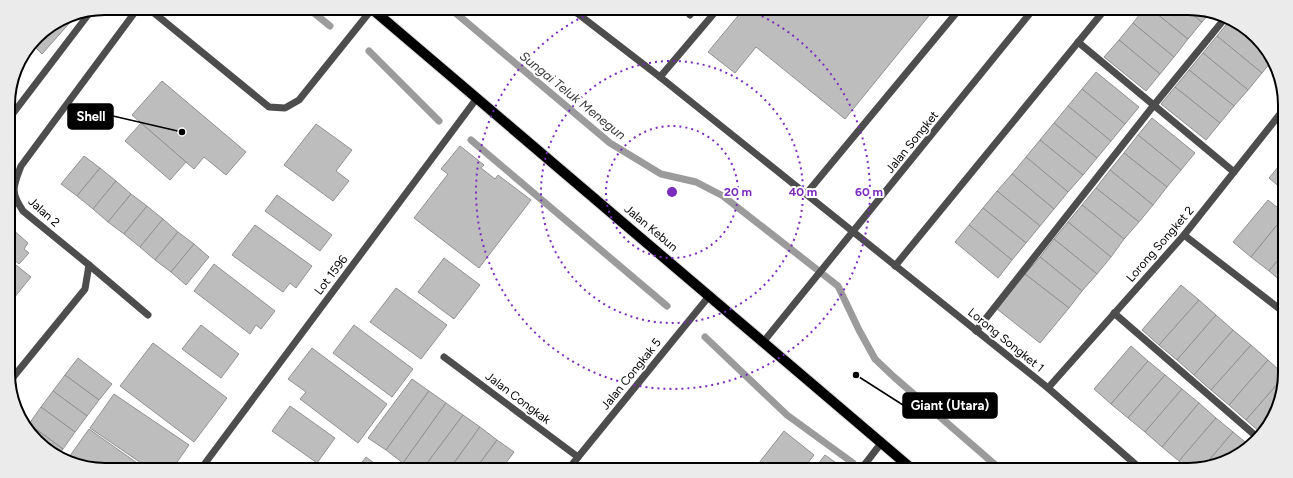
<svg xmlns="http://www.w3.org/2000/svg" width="1293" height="478" font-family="Figtree,sans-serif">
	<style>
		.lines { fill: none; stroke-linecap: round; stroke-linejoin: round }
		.stream { stroke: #9b9b9b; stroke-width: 7 }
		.building { fill: #bdbdbd; stroke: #919191 }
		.major-casing { stroke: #dbdbdb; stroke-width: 12 }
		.minor { stroke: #4d4d4d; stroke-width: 7 }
		.major { stroke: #000; stroke-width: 10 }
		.ring { fill: none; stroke: #7b2cbf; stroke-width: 2; stroke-dasharray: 2 4 }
		.labels { text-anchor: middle; stroke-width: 4; stroke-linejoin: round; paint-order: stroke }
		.street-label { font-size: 12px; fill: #000; stroke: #fff }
		.water-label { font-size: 13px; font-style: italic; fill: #3c3c3c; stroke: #fff }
		.rim { fill: none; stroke: #000; stroke-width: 2 }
		.centre { fill: #7b2cbf; stroke: #fff; stroke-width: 2 }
		.ring-label { font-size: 12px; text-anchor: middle; font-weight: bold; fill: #7b2cbf; stroke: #fff; stroke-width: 4; stroke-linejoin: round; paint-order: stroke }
		.leader { fill: none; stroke: #000; stroke-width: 1.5 }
		.callout-dot { fill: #000; stroke: #fff; stroke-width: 1.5 }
		.callout { fill: #000; stroke: #000; stroke-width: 1.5 }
		.callout-label { font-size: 13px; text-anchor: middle; font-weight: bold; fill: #fff }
	</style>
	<rect width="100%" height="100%" fill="#fff"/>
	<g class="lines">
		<!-- stream -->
		<g class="stream">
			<polyline points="309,9 330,26"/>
			<polyline points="452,10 610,143 661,174 696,182 723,196 838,286 859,330 875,359 894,377 1000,469"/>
			<polyline points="369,51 439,121"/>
			<polyline points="471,140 667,306"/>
			<polyline points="705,337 787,415 853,463"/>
		</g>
	</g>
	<!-- building -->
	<g class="building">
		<polygon points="742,11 932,12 845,119 756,47 735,73 708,52"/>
		<polygon points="1141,13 1156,13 1188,39 1174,57 1133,23"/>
		<polygon points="1156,13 1191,13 1202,22 1188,39"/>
		<polygon points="1191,13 1210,13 1202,22"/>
		<polygon points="68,15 70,15 74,18 42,54 32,44 41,32"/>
		<polygon points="1230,20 1263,45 1271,62 1262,73 1217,36"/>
		<polygon points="1133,23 1174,57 1160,74 1119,40"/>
		<polygon points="1244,30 1261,41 1263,45"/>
		<polygon points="1217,36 1262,73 1248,90 1203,53"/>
		<polygon points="1119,40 1160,74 1146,91 1104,57"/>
		<polygon points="1203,53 1248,90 1234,106 1189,70"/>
		<polygon points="1189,70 1234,106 1220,123 1175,87"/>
		<polygon points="1096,72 1139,107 1125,124 1082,89"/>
		<polygon points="162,81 246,152 226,175 204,157 194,169 132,115"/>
		<polygon points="1175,87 1220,123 1206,140 1161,104"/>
		<polygon points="1082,89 1125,124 1111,141 1068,106"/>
		<polygon points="1068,106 1111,141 1097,158 1054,123"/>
		<polygon points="1152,118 1195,153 1181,170 1138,135"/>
		<polygon points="141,123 186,162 170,180 125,141"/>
		<polygon points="1054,123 1097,158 1083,175 1040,140"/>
		<polygon points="316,124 352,150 336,171 349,181 333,201 284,165"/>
		<polygon points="1138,135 1181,170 1167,187 1124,153"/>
		<polygon points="1040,140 1083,175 1068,192 1026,157"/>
		<polygon points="460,146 484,165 481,168 495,179 498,175 531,200 479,268 414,218 448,174 441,169"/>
		<polygon points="1124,153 1167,187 1153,205 1110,170"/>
		<polygon points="84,156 100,168 77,196 61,184"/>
		<polygon points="1026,157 1068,192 1054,209 1012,174"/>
		<polygon points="1283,161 1283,190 1269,178"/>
		<polygon points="100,168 116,181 93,209 77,196"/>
		<polygon points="1110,170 1153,205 1139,222 1096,188"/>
		<polygon points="1012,174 1054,209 1040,226 997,191"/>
		<polygon points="116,181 131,194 108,222 93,209"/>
		<polygon points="1096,188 1139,222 1124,239 1082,205"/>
		<polygon points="997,191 1040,226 1026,243 983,208"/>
		<polygon points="131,194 147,206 124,234 108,222"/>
		<polygon points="277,195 332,235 320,251 265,211"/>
		<polygon points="1268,200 1283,212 1282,219 1251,257 1233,242"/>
		<polygon points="1082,205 1124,239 1111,257 1068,222"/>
		<polygon points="147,206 163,219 140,247 124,234"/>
		<polygon points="983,208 1026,243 1012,260 969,225"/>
		<polygon points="163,219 178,232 155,260 140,247"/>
		<polygon points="1282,219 1282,255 1269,271 1251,257"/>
		<polygon points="1068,222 1111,257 1097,274 1054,239"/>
		<polygon points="255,225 312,266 296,288 290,283 283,292 232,255"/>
		<polygon points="969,225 1012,260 998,278 955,242"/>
		<polygon points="11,228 28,243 24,249 29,253 19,264 9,256 9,230"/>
		<polygon points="178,232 194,244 171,272 155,260"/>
		<polygon points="1054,239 1097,274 1082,291 1040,257"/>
		<polygon points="194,244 209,257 186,285 171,272"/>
		<polygon points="1282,255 1282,282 1269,271"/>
		<polygon points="1040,257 1082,291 1069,308 1025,274"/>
		<polygon points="444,258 480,285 454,319 418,292"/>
		<polygon points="9,260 16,265 9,274"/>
		<polygon points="214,264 275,311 261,329 256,325 250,334 194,291"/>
		<polygon points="16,265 31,277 9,304 9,274"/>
		<polygon points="1025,274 1069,308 1040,343 997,309"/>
		<polygon points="1181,285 1199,300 1159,345 1142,330"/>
		<polygon points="396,288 447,325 421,359 370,322"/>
		<polygon points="1199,300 1216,315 1177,360 1159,345"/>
		<polygon points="1216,315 1233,330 1194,375 1177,360"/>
		<polygon points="201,325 239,354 221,378 182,349"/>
		<polygon points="354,325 413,369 392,397 333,353"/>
		<polygon points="1233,330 1251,345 1211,390 1194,375"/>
		<polygon points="153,343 227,398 194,442 120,386"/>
		<polygon points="1251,345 1268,360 1229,405 1211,390"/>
		<polygon points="1131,346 1148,361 1111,404 1094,389"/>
		<polygon points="312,348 387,404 358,443 300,399 306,392 288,379"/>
		<polygon points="78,358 112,384 99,400 65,375"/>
		<polygon points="1268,360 1280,371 1280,381 1246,420 1229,405"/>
		<polygon points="1148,361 1165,375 1128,418 1111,404"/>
		<polygon points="65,375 99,400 87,416 53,391"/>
		<polygon points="1165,375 1182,389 1145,432 1128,418"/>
		<polygon points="412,379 429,391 386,450 368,438"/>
		<polygon points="1280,381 1280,404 1260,432 1246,420"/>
		<polygon points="1182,389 1199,403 1162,447 1145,432"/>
		<polygon points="53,391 87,416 75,432 41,407"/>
		<polygon points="429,391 446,403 403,463 386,450"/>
		<polygon points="114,394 189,445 175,465 144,465 90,428"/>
		<polygon points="446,403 463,415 425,466 408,466 403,463"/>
		<polygon points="1199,403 1216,418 1179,461 1162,447"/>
		<polygon points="290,406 335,438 317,463 272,431"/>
		<polygon points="41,407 75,432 63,449 29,424"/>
		<polygon points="463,415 480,427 451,467 425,466"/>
		<polygon points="1216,418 1233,432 1204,466 1194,470 1189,470 1179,461"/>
		<polygon points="29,424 63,449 58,455 32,437 27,427"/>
		<polygon points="480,427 497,440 477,467 451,467"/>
		<polygon points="89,429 140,465 74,465 67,460"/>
		<polygon points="784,431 814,455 804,468 755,468"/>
		<polygon points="1233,432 1250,446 1248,449 1204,466"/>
		<polygon points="497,440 514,452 503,467 477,467"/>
		<polygon points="825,455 843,468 815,468"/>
		<polygon points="366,457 378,466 359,466"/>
	</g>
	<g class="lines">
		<!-- major casing -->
		<g class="major-casing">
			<polyline id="major" points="372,9 912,469"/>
		</g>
		<!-- minor -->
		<g class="minor">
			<polyline points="148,8 269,107 285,108 299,100 372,9"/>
			<polyline points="573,10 660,77 1048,388 1142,470"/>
			<polyline points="690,15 693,11"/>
			<polyline points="1078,42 1234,172"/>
			<polyline points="660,77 716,11"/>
			<polyline points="8,120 91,11"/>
			<polyline points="806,194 957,12"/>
			<polyline points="1184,235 1281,310"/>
			<polyline points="89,265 148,315"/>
			<polyline points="895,266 1102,13"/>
			<polyline points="1114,313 1257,437"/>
			<polyline points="976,331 1154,105 1226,17"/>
			<polyline points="764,341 1031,12"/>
			<polyline points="444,357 578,457"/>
			<path d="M10,381L85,289L89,265L23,211C10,192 13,187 21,166L138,8"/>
			<polyline points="1048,388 1184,235 1284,109"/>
			<polyline points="203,466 477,98"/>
			<polyline points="570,467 710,295"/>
			<polyline points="862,468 882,442"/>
		</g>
		<!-- major -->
		<use href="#major" class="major"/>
	</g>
	<!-- distance rings -->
	<g class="ring">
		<circle cx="672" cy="192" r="66"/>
		<circle cx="672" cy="192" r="131"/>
		<path d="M751 11A197 197 0 1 1 595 11"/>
	</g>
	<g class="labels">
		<!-- street labels -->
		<g class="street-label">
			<text transform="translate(912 142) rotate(-51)" y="4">Jalan Songket</text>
			<text transform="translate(44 212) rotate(42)" y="4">Jalan 2</text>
			<text transform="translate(651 228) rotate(40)" y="4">Jalan Kebun</text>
			<text transform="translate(1160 244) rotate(-49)" y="4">Lorong Songket 2</text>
			<text transform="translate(331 275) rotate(-53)" y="4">Lot 1596</text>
			<text transform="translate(1006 340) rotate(39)" y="4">Lorong Songket 1</text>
			<text transform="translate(631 374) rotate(-51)" y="4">Jalan Congkak 5</text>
			<text transform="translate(518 398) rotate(37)" y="4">Jalan Congkak</text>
		</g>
		<!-- water labels -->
		<g class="water-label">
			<text transform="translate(573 95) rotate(39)" y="5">Sungai Teluk Menegun</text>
		</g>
	</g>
	<!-- crop -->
	<path d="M0 0H1293V478H0ZM105 15H1188A90 90 0 0 1 1278 105V373A90 90 0 0 1 1188 463H105A90 90 0 0 1 15 373V105A90 90 0 0 1 105 15Z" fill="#ebebeb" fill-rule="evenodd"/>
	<path class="rim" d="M105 15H1188A90 90 0 0 1 1278 105V373A90 90 0 0 1 1188 463H105A90 90 0 0 1 15 373V105A90 90 0 0 1 105 15Z"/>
	<circle cx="672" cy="192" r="6" class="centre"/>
	<g class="ring-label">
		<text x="738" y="196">20 m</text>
		<text x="803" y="196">40 m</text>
		<text x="869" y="196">60 m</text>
	</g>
	<!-- callouts -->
	<path class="leader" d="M182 132L113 116M856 375L903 405"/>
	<g class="callout-dot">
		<circle cx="182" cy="132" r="4"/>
		<circle cx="856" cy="375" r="4"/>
	</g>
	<g class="callout">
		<rect x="68" y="104" width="45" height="25" rx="4"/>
		<rect x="903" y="393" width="94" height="25" rx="4"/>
	</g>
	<g class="callout-label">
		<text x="91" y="121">Shell</text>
		<text x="950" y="410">Giant (Utara)</text>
	</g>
</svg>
